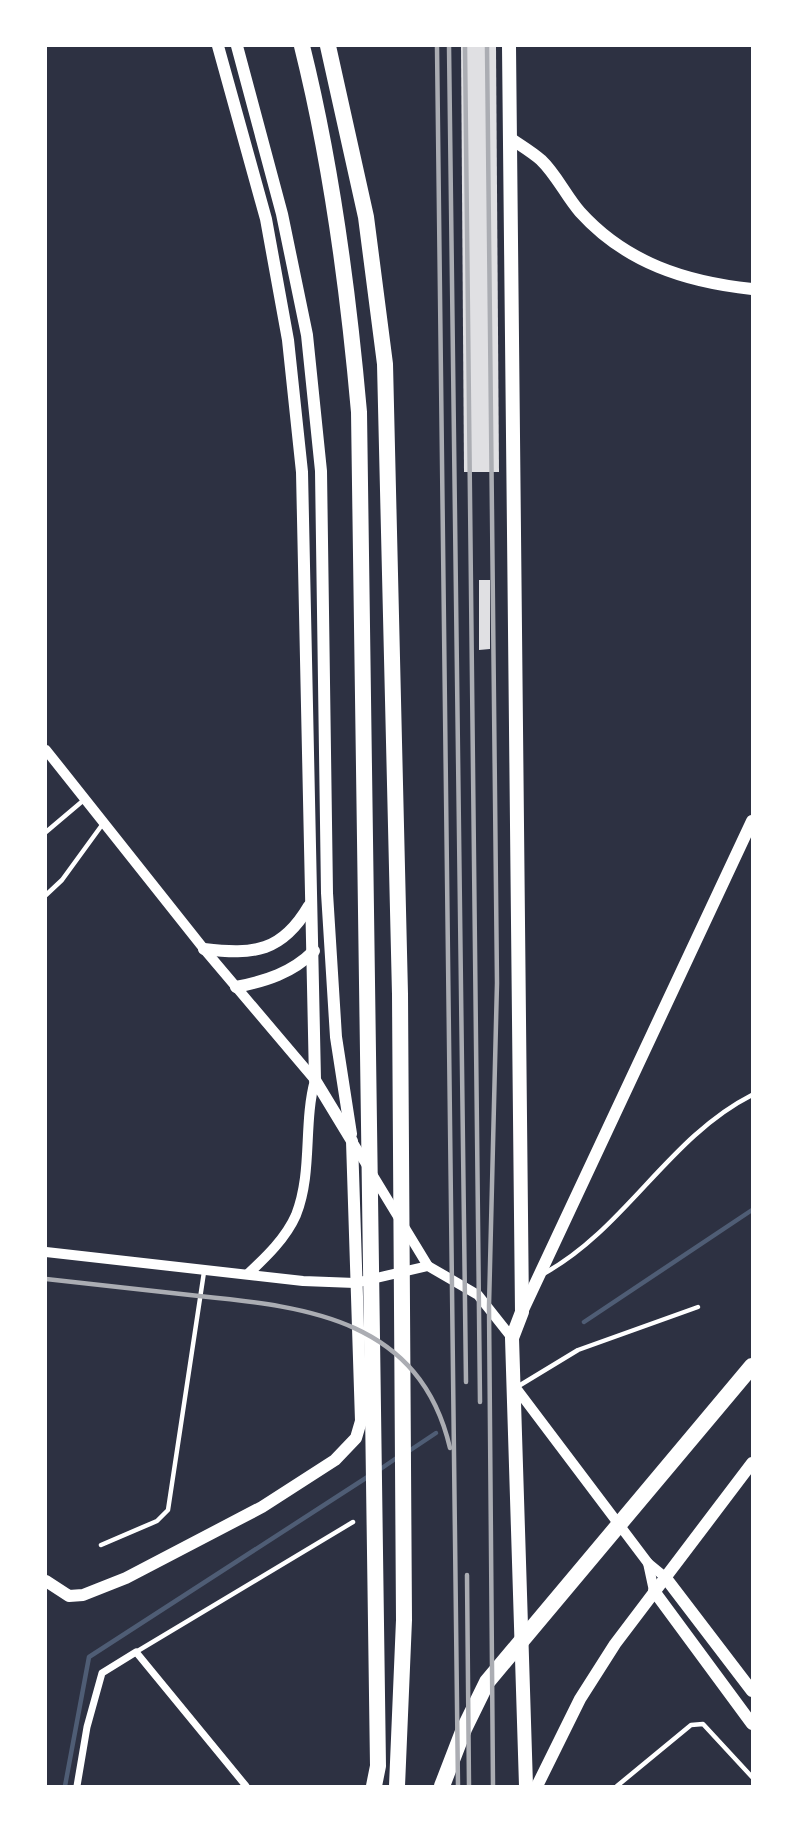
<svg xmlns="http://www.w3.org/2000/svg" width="798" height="1832" font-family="'Libre Baskerville',serif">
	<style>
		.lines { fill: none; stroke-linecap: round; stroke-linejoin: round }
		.stream { stroke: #4f5d75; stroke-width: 4.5 }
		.building { fill: #e0e0e3 }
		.service { stroke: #fff; stroke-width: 4.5 }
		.minor { stroke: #fff; stroke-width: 7 }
		.tertiary { stroke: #fff; stroke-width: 10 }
		.secondary { stroke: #fff; stroke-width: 12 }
		.primary { stroke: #fff; stroke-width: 14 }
		.motorway { stroke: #fff; stroke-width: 16 }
		.rail { stroke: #abadb3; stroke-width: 4.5 }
	</style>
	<rect width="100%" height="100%" fill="#2d3142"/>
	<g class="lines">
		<!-- stream -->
		<g class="stream">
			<polyline points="584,1322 752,1210"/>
			<polyline points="406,1453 436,1433"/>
			<polyline points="379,1470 398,1457"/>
			<polyline points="65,1786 89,1657 369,1476"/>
		</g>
	</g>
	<!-- building -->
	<g class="building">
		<polygon points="461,46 496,46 499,472 464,472"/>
		<polygon points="479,580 490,580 490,649 479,650"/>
	</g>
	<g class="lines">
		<!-- service -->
		<g class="service">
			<polyline points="46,832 85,799"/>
			<polyline points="46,895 62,880 102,825"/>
			<path d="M545,1273C626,1228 669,1137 752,1095"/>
			<polyline points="517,1387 578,1350 698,1307"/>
			<polyline points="101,1545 157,1521 168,1510 204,1272"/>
			<polyline points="136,1652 353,1522"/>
			<polyline points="617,1786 691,1725 703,1724 752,1777"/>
		</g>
		<!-- minor -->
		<polyline class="minor" points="77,1786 87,1727 102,1673 136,1652 246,1786"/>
		<!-- tertiary -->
		<g class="tertiary">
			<path d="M46,750L204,949L315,1080C303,1124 313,1172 296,1215C286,1238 266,1257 248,1274"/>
			<polyline points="352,1141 428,1266"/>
			<polyline points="46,1252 303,1281 355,1283 428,1266 478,1295 512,1338"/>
			<polyline points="516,1388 648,1563 665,1577"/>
			<polyline points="648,1563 654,1591"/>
		</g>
		<!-- secondary -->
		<g class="secondary">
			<polyline points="237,46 282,214 307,335 321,471 327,893 336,1037 351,1134"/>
			<path d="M510,138C520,145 532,152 541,160C556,174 566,196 580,212C626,263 686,282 752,289"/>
			<path d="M204,949C254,955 282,952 309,906"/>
			<path d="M236,987C266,981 292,973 314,951"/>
			<polyline points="522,1312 752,821"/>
			<polyline points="665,1577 752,1691"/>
			<polyline points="46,1581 69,1596 83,1595 126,1578 262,1507 335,1460 356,1438 361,1421 352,1141 315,1080 302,472 288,340 266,219 218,46"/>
			<polyline points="654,1591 752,1724"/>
			<polyline points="537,1786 580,1699 615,1644 752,1463"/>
		</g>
		<!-- primary -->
		<polyline class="primary" points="509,46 522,1312 512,1338 526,1786"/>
		<!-- motorway -->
		<g class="motorway">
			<path d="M302,46C332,166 348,288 359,412L378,1766L374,1786"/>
			<polyline points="328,46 366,217 385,364 400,994 404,1620 397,1786"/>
			<polyline points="442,1786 464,1729 487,1682 752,1366"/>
		</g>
		<!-- rail -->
		<g class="rail">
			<polyline points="437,46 458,1786"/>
			<polyline points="449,46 466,1382"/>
			<polyline points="465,46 480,1402"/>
			<polyline points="487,46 497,983 489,1306 493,1786"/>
			<path d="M46,1279C97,1285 148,1290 199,1296C309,1307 420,1320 450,1448"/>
			<polyline points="467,1575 469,1786"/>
		</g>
	</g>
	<!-- border -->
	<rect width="798" height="1832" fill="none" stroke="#ffffff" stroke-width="94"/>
</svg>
